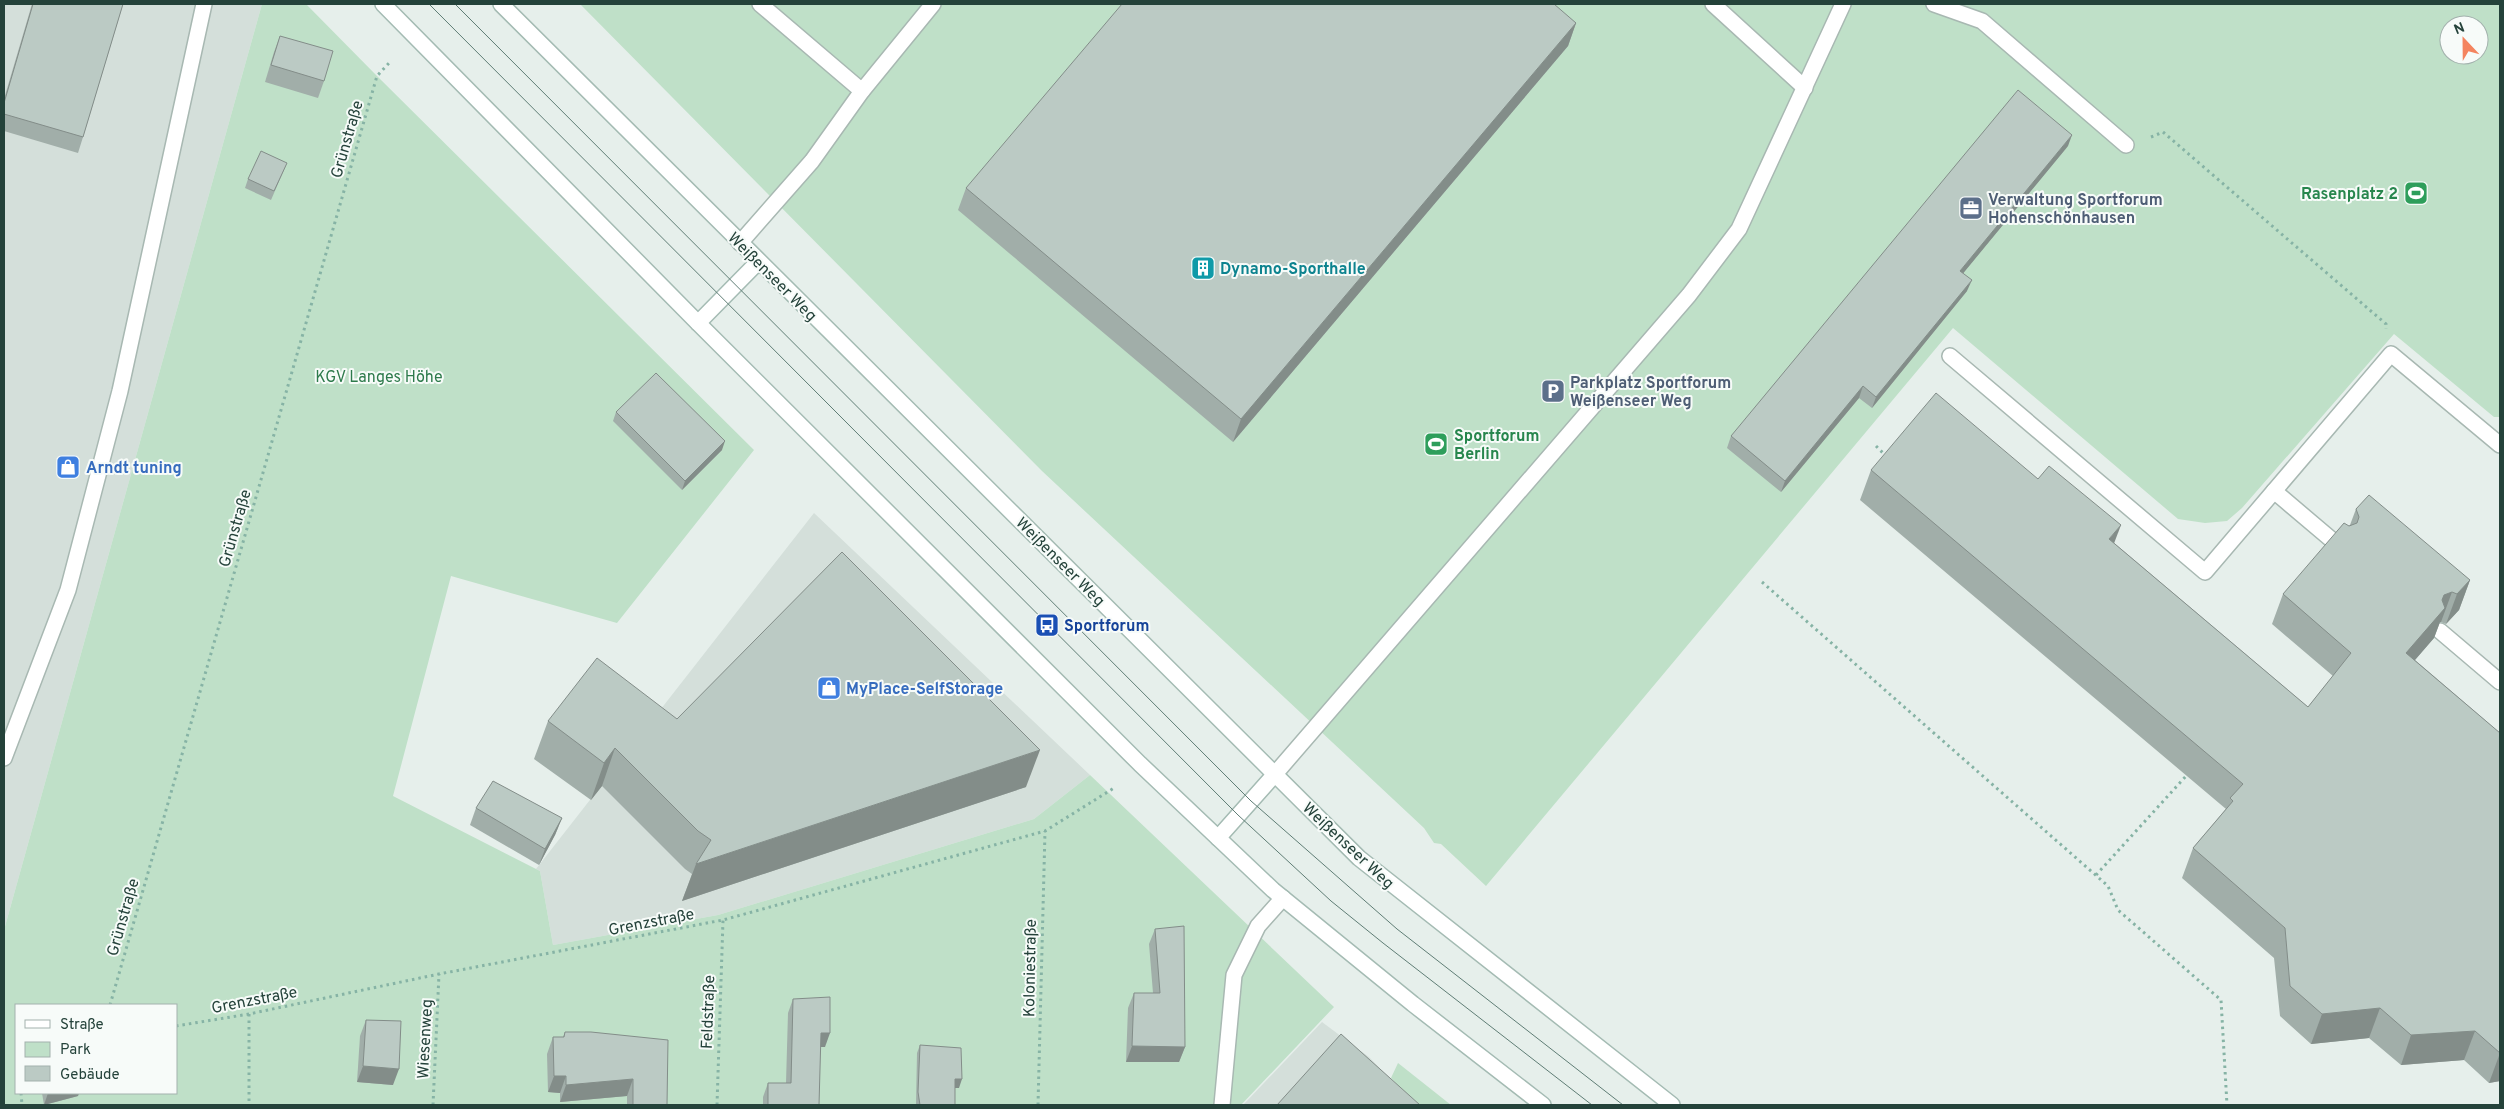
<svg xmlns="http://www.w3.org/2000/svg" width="2504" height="1109" font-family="Overpass,sans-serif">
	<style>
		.built { fill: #d4dfda }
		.green { fill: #bfe0c8; fill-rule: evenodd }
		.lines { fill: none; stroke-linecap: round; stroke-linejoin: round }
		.service-casing { stroke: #a8b8b2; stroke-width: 18 }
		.secondary-casing { stroke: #a4bbb3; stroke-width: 18 }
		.path { stroke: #86b3a5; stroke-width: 3; stroke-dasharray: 2.5 4; stroke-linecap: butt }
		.service { stroke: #fff; stroke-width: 15 }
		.secondary { stroke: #fff; stroke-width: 15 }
		.tram { stroke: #5f7d75; stroke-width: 1 }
		.wall { fill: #a1aea9 }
		.shaded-wall { fill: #838d89 }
		.building { fill: #bbcac4; stroke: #838d89 }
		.labels { text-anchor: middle; stroke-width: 4; stroke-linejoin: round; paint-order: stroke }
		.street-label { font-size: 16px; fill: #24423a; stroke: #f7fbf9 }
		.leisure-label { font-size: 16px; font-weight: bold; fill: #27864d; stroke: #f7fbf9; text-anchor: end }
		.service-label { font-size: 16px; font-weight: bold; fill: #4e5e75; stroke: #f7fbf9; text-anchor: start }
		.culture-label { font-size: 16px; font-weight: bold; fill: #0d838f; stroke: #f7fbf9; text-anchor: start }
		.park-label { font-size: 16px; fill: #2d7a4b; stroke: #f7fbf9 }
		.shop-label { font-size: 16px; font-weight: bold; fill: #366cbe; stroke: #f7fbf9; text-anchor: start }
		.transit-label { font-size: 16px; font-weight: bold; fill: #164399; stroke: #f7fbf9; text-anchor: start }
	</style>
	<rect width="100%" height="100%" fill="#e6efeb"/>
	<!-- built -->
	<g class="built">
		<polygon points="4,4 262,4 4,930"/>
		<polygon points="814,513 1090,775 1034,819 718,915 553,945 540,871 536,869"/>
		<polygon points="1322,1022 1369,1057 1415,1105 1243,1105"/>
	</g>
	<!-- green -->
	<g class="green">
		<path d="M262,4H306L377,76L754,450L617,623L451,576L393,796L540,871L553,945L718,915L1034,819L1090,775L1334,1007L1241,1105H4V930ZM16,1005H176V1093H16Z"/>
		<path d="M580,4H2500V417H2494L2394,334L2242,508L2227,521L2205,523L2178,519L1953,328L1486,886L1441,844L1434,843L1424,828L1042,471ZM2449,25H2479V55H2449Z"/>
		<polygon points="1398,1063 1451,1105 1415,1105 1391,1078"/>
	</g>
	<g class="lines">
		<!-- service casing -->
		<g class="service-casing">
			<g id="service">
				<polyline points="760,4 862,91 933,4"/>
				<polyline points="1713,4 1805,88"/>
				<polyline points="1934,4 1982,21 2126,145"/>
				<polyline points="740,243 812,161 862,91"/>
				<polyline points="1950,356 2205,572 2391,354 2500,445"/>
				<polyline points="2274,491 2339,546"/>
				<polyline points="2440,631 2500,682"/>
				<polyline points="4,758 68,590 120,391 204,4"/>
				<polyline points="1275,774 1689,295 1739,229 1843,4"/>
				<polyline points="1222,1105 1234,975 1258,926 1283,898"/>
			</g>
		</g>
		<!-- secondary casing -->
		<g class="secondary-casing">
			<g id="secondary">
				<polyline points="383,4 698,323 1140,764 1273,890 1413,1004 1543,1105"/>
				<polyline points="501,4 1359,858 1672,1105"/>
				<polyline points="698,323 758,262"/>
				<polyline points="1218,838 1275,774"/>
			</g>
		</g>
		<!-- path -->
		<g class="path">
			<polyline points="2151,137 2163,132 2386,324 2386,329"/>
			<polyline points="1876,446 1886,456"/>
			<polyline points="1762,582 2108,886 2118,910 2221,1000 2227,1105"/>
			<polyline points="2096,875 2187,775"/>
			<polyline points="110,1005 377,76 390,62"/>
			<polyline points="249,1014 249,1105"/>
			<polyline points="176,1026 249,1014 439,974 723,920 1045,831 1114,788"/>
			<polyline points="21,1093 22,1105"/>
			<polyline points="433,1105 439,974"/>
			<polyline points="717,1105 723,920"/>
			<polyline points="1038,1105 1045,831"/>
		</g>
		<!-- service -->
		<use href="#service" class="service"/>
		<!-- secondary -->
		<use href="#secondary" class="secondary"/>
		<!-- tram -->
		<g class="tram">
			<polyline points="429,4 1238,815 1331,901 1383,943 1592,1105"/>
			<polyline points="455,4 1251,801 1397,929 1623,1105"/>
		</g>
	</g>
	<!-- wall -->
	<g class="wall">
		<polygon points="32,4 123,4 83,137 78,153 4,131 4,99"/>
		<polygon points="1576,23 1568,46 1233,442 958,210 966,188"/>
		<polygon points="280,36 324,81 318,98 265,82 274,52"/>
		<polygon points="2068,146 1963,273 1967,291 1872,408 1859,398 1781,492 1727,448 1731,436"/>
		<polygon points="287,163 271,200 245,188 248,179"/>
		<polygon points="616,412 722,450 682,490 613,421"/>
		<polygon points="1871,470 2114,543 2308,707 2333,676 2272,624 2283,594 2349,526 2350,525 2356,509 2470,580 2459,610 2446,624 2441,622 2440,622 2434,638 2415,660 2500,733 2500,1081 2489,1083 2464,1060 2401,1065 2369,1038 2311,1044 2280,1016 2274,958 2182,878 2193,848 2226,809 1860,500"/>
		<polygon points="677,719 1026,787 682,901 692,874 685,869 602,786 591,800 534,759 548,721"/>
		<polygon points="476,808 562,818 555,835 539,865 470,825"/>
		<polygon points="1155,929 1185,1047 1179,1062 1126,1062 1128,1008 1134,993 1153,993 1149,944"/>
		<polygon points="793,999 825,1047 820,1047 819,1105 763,1105 763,1097 768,1083 786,1083 788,1013"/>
		<polygon points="366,1020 393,1085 357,1082 360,1036"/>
		<polygon points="565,1032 591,1032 667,1105 627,1105 627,1096 560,1102 560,1093 548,1092 547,1054 553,1037 563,1037"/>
		<polygon points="920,1045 959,1088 955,1088 955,1105 916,1105 917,1053"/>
		<polygon points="42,1093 79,1093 78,1096 44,1105"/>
	</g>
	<!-- shaded-wall -->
	<g class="shaded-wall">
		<polygon points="1576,23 1568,46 1233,442 1241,419"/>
		<polygon points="2072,135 2068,146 1956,282 1960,271"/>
		<polygon points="1972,280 1967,291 1872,408 1876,397"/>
		<polygon points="1863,386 1859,398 1781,492 1785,481"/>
		<polygon points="725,441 722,450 682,490 685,481"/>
		<polygon points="2121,525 2110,554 2109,539"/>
		<polygon points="2470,580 2459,610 2446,624 2457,594"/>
		<polygon points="2452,592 2441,622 2440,622 2434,638 2395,683 2406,653 2444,595"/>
		<polygon points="615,748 602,786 591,800 604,763"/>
		<polygon points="1040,750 1026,787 682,901 696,864"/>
		<polygon points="562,818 555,835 539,865 545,849"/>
		<polygon points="2380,1008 2369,1038 2311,1044 2322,1014"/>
		<polygon points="2475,1031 2464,1060 2401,1065 2411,1035"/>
		<polygon points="821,1033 830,1033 825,1047 816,1047"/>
		<polygon points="1132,1046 1185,1047 1179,1062 1126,1062"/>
		<polygon points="2500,1053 2500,1081 2489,1083"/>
		<polygon points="363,1066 399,1069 393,1085 357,1082"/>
		<polygon points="554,1076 566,1076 560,1093 548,1092"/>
		<polygon points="633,1079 627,1096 560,1102 566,1085"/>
		<polygon points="955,1079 962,1079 959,1088 952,1088"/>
		<polygon points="48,1093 79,1093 78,1096 44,1105"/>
	</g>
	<!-- building -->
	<g class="building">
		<polygon points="33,4 123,4 83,137 4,114 4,103"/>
		<polygon points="1122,4 1554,4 1576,23 1241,419 966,188"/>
		<polygon points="280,36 333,51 324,81 271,65"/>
		<polygon points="2018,90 2072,135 1960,271 1972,280 1876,397 1863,386 1785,481 1731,436"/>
		<polygon points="261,151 287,163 274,191 248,179"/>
		<polygon points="656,373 725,441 685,481 616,412"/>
		<polygon points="1936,393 2038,479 2049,466 2121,525 2109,539 2308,707 2351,653 2283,594 2344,523 2349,526 2357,523 2359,517 2356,509 2369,495 2470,580 2457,594 2452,592 2444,595 2442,600 2445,608 2406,653 2500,733 2500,1053 2475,1031 2411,1035 2380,1008 2322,1014 2290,986 2285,928 2193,848 2233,801 2230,798 2243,784 1871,470"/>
		<polygon points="842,552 1040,750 696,864 711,840 698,831 615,748 604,763 548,721 597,658 677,719"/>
		<polygon points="493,781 562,818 545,849 476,808"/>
		<polygon points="1184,926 1185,1047 1132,1046 1134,993 1160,993 1155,929"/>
		<polygon points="830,997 830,1033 821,1033 819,1105 768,1105 768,1083 791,1083 793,999"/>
		<polygon points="366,1020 401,1021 399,1069 363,1066"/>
		<polygon points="565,1032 591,1032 668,1040 667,1105 633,1105 633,1079 566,1085 566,1076 554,1076 553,1037 564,1037"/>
		<polygon points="1341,1034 1420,1105 1277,1105"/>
		<polygon points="920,1045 961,1048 962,1079 955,1079 955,1105 920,1105 918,1092"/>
	</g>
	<!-- icons -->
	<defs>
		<g id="stadium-square" transform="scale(1.25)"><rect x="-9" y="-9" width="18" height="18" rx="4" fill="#2e9e5b" stroke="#f7fbf9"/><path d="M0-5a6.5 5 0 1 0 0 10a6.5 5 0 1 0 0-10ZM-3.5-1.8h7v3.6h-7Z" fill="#fff"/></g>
		<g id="office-square" transform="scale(1.25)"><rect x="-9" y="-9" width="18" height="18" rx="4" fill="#5c6f8a" stroke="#f7fbf9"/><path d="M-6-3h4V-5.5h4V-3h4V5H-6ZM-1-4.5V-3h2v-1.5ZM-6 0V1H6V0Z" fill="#fff"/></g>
		<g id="building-square" transform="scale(1.25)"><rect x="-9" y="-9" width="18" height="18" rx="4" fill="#0f9aa8" stroke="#f7fbf9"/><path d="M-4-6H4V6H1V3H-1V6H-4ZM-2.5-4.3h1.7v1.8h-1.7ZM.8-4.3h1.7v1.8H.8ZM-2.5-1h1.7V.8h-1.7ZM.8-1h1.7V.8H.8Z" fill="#fff"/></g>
		<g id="parking-square" transform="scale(1.25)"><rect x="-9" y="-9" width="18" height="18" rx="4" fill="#5c6f8a" stroke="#f7fbf9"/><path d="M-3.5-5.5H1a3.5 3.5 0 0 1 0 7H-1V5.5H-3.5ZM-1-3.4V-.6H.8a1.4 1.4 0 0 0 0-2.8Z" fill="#fff"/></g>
		<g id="shop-square" transform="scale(1.25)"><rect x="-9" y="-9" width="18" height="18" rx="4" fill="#3f7fe0" stroke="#f7fbf9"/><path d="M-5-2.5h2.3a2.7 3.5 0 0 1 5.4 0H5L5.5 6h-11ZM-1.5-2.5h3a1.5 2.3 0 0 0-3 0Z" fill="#fff"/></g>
		<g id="bus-square" transform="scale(1.25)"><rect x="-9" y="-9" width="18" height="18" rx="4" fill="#1a4fb4" stroke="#f7fbf9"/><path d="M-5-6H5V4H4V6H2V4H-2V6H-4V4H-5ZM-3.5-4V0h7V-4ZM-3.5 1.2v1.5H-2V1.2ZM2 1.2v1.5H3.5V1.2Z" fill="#fff"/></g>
	</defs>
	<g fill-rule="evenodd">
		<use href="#stadium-square" x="2416" y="193"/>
		<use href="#office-square" x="1971" y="208"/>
		<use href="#building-square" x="1203" y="268"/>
		<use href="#parking-square" x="1553" y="391"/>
		<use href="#stadium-square" x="1436" y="444"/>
		<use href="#shop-square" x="68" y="467"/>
		<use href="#bus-square" x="1047" y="625"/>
		<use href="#shop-square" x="829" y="688"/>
	</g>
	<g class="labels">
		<!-- street labels -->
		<g class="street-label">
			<text transform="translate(346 139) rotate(-74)" y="6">Grünstraße</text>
			<text transform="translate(773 276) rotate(45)" y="6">Weißenseer Weg</text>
			<text transform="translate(234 528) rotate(-74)" y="6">Grünstraße</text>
			<text transform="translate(1061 561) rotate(45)" y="6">Weißenseer Weg</text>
			<text transform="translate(1349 845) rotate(43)" y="6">Weißenseer Weg</text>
			<text transform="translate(122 917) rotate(-74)" y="6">Grünstraße</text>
			<text transform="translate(651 921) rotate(-11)" y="6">Grenzstraße</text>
			<text transform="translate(1029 968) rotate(-89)" y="6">Koloniestraße</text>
			<text transform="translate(254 999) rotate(-11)" y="6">Grenzstraße</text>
			<text transform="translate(707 1012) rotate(-88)" y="6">Feldstraße</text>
			<text transform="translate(424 1039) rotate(-87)" y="6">Wiesenweg</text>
		</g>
		<!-- leisure labels -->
		<g class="leisure-label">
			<text x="2398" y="199">Rasenplatz 2</text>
			<text x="1454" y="441" text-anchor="start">Sportforum<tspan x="1454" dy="18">Berlin</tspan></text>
		</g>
		<!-- service labels -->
		<g class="service-label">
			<text x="1988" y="205">Verwaltung Sportforum<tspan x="1988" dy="18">Hohenschönhausen</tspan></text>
			<text x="1570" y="388">Parkplatz Sportforum<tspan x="1570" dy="18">Weißenseer Weg</tspan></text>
		</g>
		<!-- culture labels -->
		<g class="culture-label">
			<text x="1220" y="274">Dynamo-Sporthalle</text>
		</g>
		<!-- park labels -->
		<g class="park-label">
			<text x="379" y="382">KGV Langes Höhe</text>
		</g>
		<!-- shop labels -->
		<g class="shop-label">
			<text x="86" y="473">Arndt tuning</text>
			<text x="846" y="694">MyPlace-SelfStorage</text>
		</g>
		<!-- transit labels -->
		<g class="transit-label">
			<text x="1064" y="631">Sportforum</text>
		</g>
	</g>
	<!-- border -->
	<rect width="2504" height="1109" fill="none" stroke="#24423a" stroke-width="10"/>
	<!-- legend -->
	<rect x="15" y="1004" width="162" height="90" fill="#f7fbf9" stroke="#a3b1ad"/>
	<rect x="25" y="1020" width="25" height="8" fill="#ffffff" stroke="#a3b1ad"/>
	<text x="60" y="1029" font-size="15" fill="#24423a">Straße</text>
	<rect x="25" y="1042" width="25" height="15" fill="#bfe0c8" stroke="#a3b1ad"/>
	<text x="60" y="1054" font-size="15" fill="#24423a">Park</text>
	<rect x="25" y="1066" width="25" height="15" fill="#bbcac4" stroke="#a3b1ad"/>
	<text x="60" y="1079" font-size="15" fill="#24423a">Gebäude</text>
	<!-- north arrow -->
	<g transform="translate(2464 40) rotate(338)"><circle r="24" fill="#f7fbf9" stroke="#a3b1ad"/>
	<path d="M0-4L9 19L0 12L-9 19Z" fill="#f4845f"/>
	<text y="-8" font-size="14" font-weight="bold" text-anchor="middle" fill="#24423a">N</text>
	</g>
</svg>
